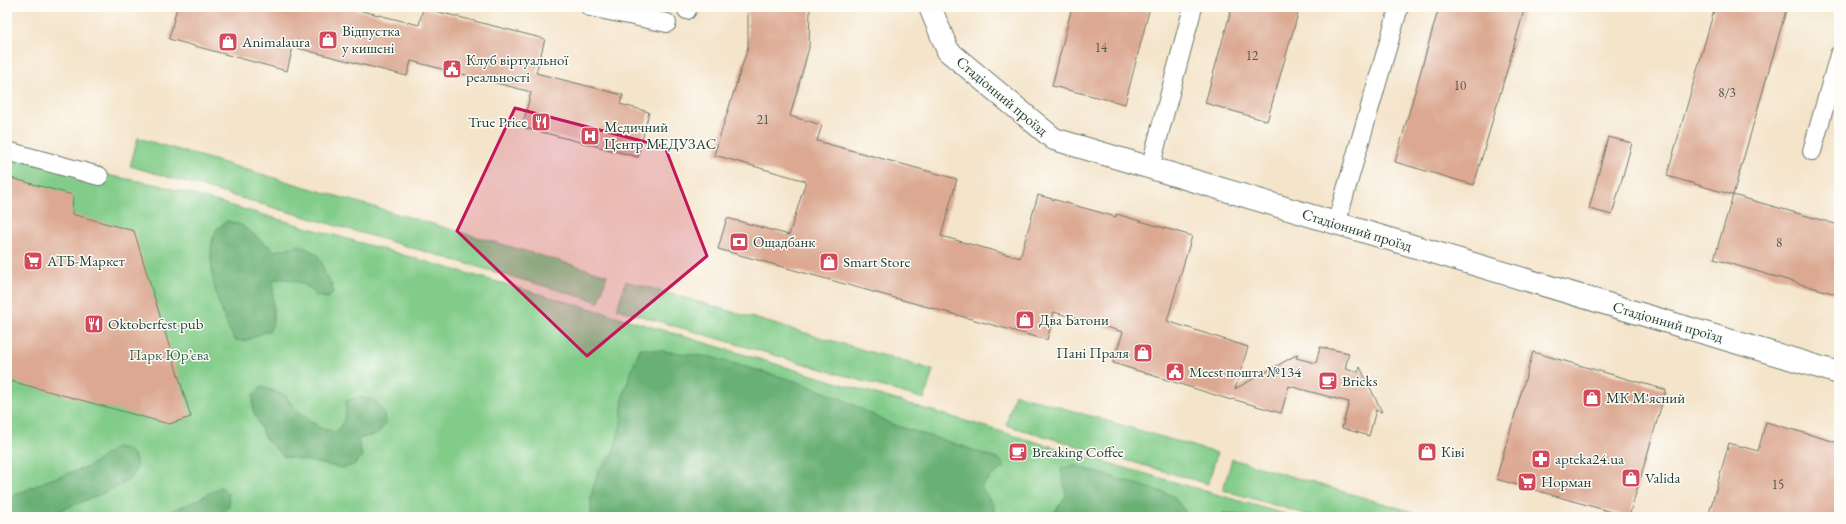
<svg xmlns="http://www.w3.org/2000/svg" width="1846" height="524" font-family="'EB Garamond',serif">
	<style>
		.green { fill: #82cc89; stroke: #50845e }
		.forest { fill: #69b075; stroke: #447654 }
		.building { fill: #dca891 }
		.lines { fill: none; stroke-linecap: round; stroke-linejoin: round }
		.lane-casing { stroke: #6a7768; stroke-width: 20 }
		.street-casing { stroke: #6a7768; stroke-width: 24 }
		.lane { stroke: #fff; stroke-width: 18 }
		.street { stroke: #fff; stroke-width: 22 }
		.marked { fill: #c2185b; fill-opacity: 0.2; stroke: #c2185b; stroke-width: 3; stroke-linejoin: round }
		.labels { text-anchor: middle; stroke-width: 3; stroke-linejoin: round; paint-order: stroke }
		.number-label { font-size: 13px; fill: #4e584b }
		.poi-label { font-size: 15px; fill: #1f3d34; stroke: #fdfcf7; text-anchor: start }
		.street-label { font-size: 15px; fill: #1f3d34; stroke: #fdfcf7 }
		.park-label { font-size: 15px; fill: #386149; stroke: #fdfcf7 }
	</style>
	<rect width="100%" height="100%" fill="#fdfcf7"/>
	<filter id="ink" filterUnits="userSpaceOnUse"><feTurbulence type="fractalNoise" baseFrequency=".025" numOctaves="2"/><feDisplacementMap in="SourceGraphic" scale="8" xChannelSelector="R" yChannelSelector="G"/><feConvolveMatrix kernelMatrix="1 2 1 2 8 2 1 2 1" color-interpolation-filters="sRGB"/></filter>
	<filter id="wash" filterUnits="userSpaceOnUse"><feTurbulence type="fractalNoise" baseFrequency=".012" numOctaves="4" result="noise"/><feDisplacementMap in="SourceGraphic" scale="16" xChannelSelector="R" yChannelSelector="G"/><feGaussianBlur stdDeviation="0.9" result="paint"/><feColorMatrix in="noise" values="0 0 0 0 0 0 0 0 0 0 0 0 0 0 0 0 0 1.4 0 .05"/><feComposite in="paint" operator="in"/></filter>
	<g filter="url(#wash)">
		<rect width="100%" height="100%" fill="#f4e4ca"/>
		<!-- green -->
		<g class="green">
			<polygon points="138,138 607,275 599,302 130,166"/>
			<polygon points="7,156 159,185 609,314 1039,443 1295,517 7,517"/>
			<polygon points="626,281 933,370 924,399 617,309"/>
			<polygon points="1015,394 1217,453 1208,484 1006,425"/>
			<polygon points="1232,459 1430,517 1315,517 1223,490"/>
		</g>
		<!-- forest -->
		<g class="forest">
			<path d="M227,221L241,225L275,251L299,245L317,254L322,263L325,275L332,284L333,292L328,298L316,296C309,283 287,276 273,280V323L270,330L244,341L235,340C220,316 201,255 217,229C219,226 224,224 227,221Z"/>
			<polygon points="640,348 711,357 795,381 840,398 891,424 965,447 1000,460 1005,466 990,477 981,487 994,506 994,517 591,517 591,496 598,471 613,453 621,424 623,395"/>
			<path d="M262,387L286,396L294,408L320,428L335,432C346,424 346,414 346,401L359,397L376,401L384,413L385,424L377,434L358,439L362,457L354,465L342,468L283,456L265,438L253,410V394Z"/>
			<path d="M116,447C125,449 134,450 136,462C137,468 135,474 131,478C121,488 53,514 38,517C28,519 17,517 7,517V500L15,495L46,481L90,466Z"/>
			<polygon points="1073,465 1172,495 1185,511 1184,517 1051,517 1066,496 1061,469"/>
			<polygon points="221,487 228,493 229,507 220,515 182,512 175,517 157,517 195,501"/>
			<polygon points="1223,513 1254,517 1222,517"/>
		</g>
		<g id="blocks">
			<!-- building -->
			<g class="building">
				<polygon points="177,7 346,7 419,25 423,8 545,39 536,73 623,95 620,104 649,112 638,157 522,127 531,92 411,61 407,76 293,47 287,71 169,39"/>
				<polygon points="748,7 810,7 809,48 790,116 822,125 817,141 957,179 941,236 1020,258 1038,195 1116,217 1116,214 1192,236 1167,321 1248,347 1235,389 1298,354 1296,358 1316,363 1320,347 1349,353 1345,369 1358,372 1360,367 1382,412 1376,410 1369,436 1342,428 1349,402 1289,386 1281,413 1232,399 1231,400 1113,363 1123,332 1054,312 1047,340 718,249 727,218 789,235 806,181 714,155 748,47"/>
				<polygon points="1072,7 1150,7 1125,104 1052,86"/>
				<polygon points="1232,7 1300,7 1267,121 1205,103"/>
				<polygon points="1439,7 1525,7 1474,185 1395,162"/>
				<polygon points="1715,7 1787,7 1733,195 1667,176"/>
				<polygon points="1608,137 1632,143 1612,215 1589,209"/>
				<polygon points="7,177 73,195 72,214 134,231 191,417 169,424 7,380"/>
				<polygon points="1733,195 1839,225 1839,295 1714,259"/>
				<polygon points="1533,352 1666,390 1629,517 1496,479"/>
				<polygon points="1766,422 1839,443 1839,517 1708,517 1729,443 1758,451"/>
			</g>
		</g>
	</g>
	<g filter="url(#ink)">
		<use href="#blocks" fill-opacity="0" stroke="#6a7768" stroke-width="1"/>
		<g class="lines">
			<!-- lane casing -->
			<g class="lane-casing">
				<g id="lane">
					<polyline points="590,7 667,23"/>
					<polyline points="686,7 687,10"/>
					<polyline points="7,151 99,176"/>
					<polyline points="1812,151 1839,55"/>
					<polyline points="1150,168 1193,7"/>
					<polyline points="1336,224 1399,7"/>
				</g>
			</g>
			<!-- street casing -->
			<g class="street-casing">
				<polyline id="street" points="930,7 948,51 1054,139 1839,373"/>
			</g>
			<!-- lane -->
			<use href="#lane" class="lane"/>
			<!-- street -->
			<use href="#street" class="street"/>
		</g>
	</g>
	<!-- marked area -->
	<path class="marked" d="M515,108L665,147L707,256L587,356L457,231Z"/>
	<!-- icons -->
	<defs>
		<g id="shop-square" transform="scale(1)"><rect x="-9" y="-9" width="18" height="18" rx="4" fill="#d1495b" stroke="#fdfcf7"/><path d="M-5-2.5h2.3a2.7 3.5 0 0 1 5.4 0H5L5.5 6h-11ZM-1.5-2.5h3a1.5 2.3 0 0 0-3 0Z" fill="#fff"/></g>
		<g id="civic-square" transform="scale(1)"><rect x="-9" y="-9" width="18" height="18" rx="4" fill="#d1495b" stroke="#fdfcf7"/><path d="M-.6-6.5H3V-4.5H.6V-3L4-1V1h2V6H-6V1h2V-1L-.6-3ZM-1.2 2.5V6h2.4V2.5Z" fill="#fff"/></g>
		<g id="restaurant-square" transform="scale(1)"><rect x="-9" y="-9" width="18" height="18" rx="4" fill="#d1495b" stroke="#fdfcf7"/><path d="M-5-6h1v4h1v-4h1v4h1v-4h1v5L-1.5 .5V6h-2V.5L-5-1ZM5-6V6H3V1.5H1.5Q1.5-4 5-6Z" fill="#fff"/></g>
		<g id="hospital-square" transform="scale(1)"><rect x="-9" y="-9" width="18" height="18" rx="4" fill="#d1495b" stroke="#fdfcf7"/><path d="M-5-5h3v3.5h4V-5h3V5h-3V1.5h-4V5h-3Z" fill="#fff"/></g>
		<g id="bank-square" transform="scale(1)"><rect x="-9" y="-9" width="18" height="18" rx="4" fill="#d1495b" stroke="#fdfcf7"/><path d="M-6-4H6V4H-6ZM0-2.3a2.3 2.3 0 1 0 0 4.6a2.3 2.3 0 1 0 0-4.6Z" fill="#fff"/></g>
		<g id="supermarket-square" transform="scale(1)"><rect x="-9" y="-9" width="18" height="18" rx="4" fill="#d1495b" stroke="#fdfcf7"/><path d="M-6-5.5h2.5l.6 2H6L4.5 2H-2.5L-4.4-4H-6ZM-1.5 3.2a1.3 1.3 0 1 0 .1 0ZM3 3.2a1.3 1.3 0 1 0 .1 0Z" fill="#fff"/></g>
		<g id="cafe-square" transform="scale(1)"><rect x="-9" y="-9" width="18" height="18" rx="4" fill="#d1495b" stroke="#fdfcf7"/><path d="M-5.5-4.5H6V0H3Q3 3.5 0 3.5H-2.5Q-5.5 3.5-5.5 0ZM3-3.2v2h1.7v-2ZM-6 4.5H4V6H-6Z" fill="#fff"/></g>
		<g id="pharmacy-square" transform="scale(1)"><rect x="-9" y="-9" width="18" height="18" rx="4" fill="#d1495b" stroke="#fdfcf7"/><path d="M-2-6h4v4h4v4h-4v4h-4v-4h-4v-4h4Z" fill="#fff"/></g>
	</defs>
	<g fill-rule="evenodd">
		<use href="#shop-square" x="328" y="40"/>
		<use href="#shop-square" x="228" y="42"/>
		<use href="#civic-square" x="452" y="69"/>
		<use href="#restaurant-square" x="541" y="122"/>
		<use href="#hospital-square" x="590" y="136"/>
		<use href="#bank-square" x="739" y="242"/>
		<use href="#supermarket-square" x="33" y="261"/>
		<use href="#shop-square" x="829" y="262"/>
		<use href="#shop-square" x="1025" y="320"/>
		<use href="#restaurant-square" x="94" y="324"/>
		<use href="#shop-square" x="1143" y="353"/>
		<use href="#civic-square" x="1175" y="372"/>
		<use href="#cafe-square" x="1328" y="381"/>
		<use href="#shop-square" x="1592" y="398"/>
		<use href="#cafe-square" x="1018" y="452"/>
		<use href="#shop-square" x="1427" y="452"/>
		<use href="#pharmacy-square" x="1541" y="459"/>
		<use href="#shop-square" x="1631" y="478"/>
		<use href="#supermarket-square" x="1527" y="482"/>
	</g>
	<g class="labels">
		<!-- number labels -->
		<g class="number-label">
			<text x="1101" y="52">14</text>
			<text x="1252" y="60">12</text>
			<text x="1460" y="90">10</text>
			<text x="1727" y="97">8/3</text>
			<text x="763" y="124">21</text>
			<text x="1779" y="247">8</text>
			<text x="1778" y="489">15</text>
		</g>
		<!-- poi labels -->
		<g class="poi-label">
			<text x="342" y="36">Відпустка<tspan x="342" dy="17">у кишені</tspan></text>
			<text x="242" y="47">Animalaura</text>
			<text x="466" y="65">Клуб віртуальної<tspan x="466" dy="17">реальності</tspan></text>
			<text x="527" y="127" text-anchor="end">True Price</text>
			<text x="604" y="132">Медичний<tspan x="604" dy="17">Центр МЕДУЗАС</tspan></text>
			<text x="753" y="247">Ощадбанк</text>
			<text x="47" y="266">АТБ-Маркет</text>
			<text x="843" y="267">Smart Store</text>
			<text x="1039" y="325">Два Батони</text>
			<text x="108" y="329">Oktoberfest pub</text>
			<text x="1129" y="358" text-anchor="end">Пані Праля</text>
			<text x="1189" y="377">Meest пошта №134</text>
			<text x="1342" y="386">Bricks</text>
			<text x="1606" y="403">МК М'ясний</text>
			<text x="1032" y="457">Breaking Coffee</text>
			<text x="1441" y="457">Ківі</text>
			<text x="1555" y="464">apteka24.ua</text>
			<text x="1645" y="483">Valida</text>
			<text x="1541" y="487">Норман</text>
		</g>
		<!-- street labels -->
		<g class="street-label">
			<text transform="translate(1002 96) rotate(40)" y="5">Стадіонний проїзд</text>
			<text transform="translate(1357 230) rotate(17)" y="5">Стадіонний проїзд</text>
			<text transform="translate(1668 322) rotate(16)" y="5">Стадіонний проїзд</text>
		</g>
		<!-- park labels -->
		<g class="park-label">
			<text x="169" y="360">Парк Юр’єва</text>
		</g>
	</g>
	<!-- margin -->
	<rect width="1846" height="524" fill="none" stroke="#fdfcf7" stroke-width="24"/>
</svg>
